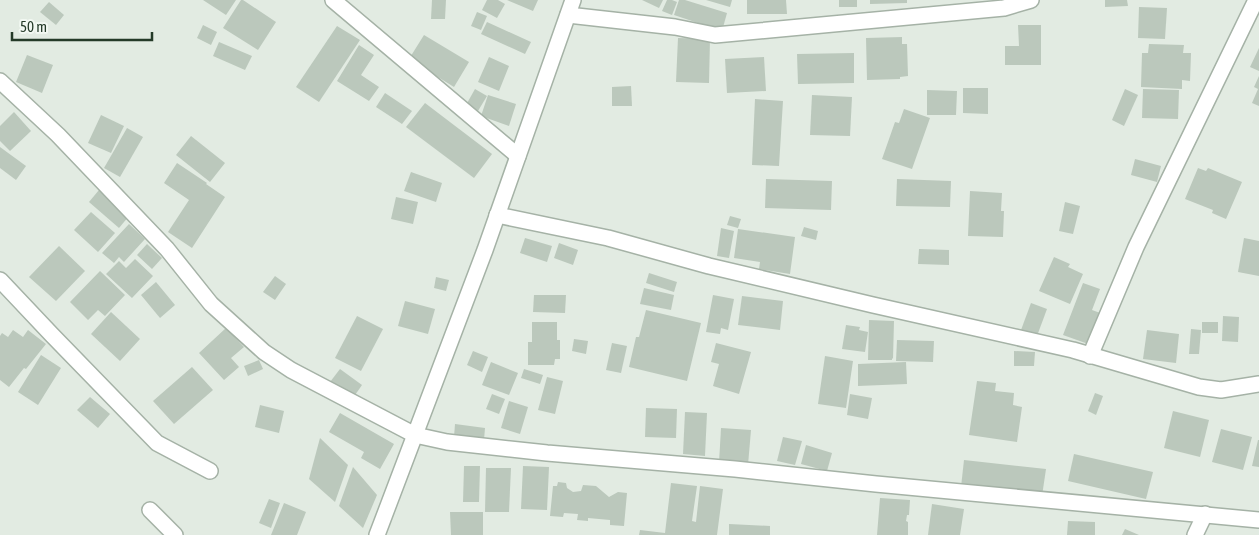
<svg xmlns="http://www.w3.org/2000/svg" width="1259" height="535" font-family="'Asap Condensed',sans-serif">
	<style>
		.building { fill: #bbc8bc }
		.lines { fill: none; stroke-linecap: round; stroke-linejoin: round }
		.street-casing { stroke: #a5b2a6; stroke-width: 18 }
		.street { stroke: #fff; stroke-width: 15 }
	</style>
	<rect width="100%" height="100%" fill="#e2ebe2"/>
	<!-- building -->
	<g class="building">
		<polygon points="203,0 236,0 226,15"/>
		<polygon points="241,0 243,0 276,22 258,50 223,28"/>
		<polygon points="432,0 446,0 445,19 431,19"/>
		<polygon points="487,0 498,0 505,4 497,18 482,10"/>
		<polygon points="507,0 538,0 533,11"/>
		<polygon points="642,0 663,0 659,8"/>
		<polygon points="667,0 672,0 677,2 672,15 662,11"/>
		<polygon points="679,0 685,0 727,13 722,31 674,15"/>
		<polygon points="706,0 732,0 730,7"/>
		<polygon points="747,0 786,0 787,14 747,14"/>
		<rect x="839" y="0" width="18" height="7"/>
		<polygon points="870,0 907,0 907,3 870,4"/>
		<polygon points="1105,0 1127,0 1128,6 1105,7"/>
		<polygon points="49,2 64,15 56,25 40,12"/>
		<polygon points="1139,7 1167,8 1165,39 1138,38"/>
		<polygon points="477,12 487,16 481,30 471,26"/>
		<polygon points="487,22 531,42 525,54 481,34"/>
		<polygon points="203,25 217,32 211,45 197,38"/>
		<polygon points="1018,25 1041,25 1041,65 1005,65 1005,46 1019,46"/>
		<polygon points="337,26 360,40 319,102 296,87"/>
		<polygon points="424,35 469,62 454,87 409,59"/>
		<polygon points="902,37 902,44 907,44 908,76 900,77 900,79 867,80 866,38"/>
		<polygon points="678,38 710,39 709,83 676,82"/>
		<polygon points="219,42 252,56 245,70 213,56"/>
		<polygon points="1149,44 1184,45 1183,53 1191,53 1190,81 1182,80 1182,89 1141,87 1142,53 1148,53"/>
		<polygon points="359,45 374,55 361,75 379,87 369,101 337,81"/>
		<polygon points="1259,48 1259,71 1250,67"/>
		<polygon points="854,53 854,83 798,84 797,54"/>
		<polygon points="27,55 53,65 42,93 16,82"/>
		<polygon points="489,57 509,66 499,91 478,82"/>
		<polygon points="764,57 766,91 727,93 725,59"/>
		<polygon points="1259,76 1259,106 1252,103 1258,89 1254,87"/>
		<polygon points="631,86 632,106 612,106 612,87"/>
		<polygon points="963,88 988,88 988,114 963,113"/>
		<polygon points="475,89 487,96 478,111 466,105"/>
		<polygon points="1125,89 1138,95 1124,126 1112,120"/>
		<polygon points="1143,89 1179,90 1178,119 1142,118"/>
		<polygon points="927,90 957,91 956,115 927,115"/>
		<polygon points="385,93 412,111 402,124 376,107"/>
		<polygon points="488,95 516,104 509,126 481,116"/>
		<polygon points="812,95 852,97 850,136 810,135"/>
		<polygon points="755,99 783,101 779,166 752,165"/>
		<polygon points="425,103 492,154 474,178 406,127"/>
		<polygon points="904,109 930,118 912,169 882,159 895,122 899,123"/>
		<polygon points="14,112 31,131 10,151 0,141 0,126"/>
		<polygon points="101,115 124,126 111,153 88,143"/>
		<polygon points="127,128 143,137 120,177 104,168"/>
		<polygon points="191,136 225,163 210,182 176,155"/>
		<polygon points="0,147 26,166 16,180 0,168"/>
		<polygon points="1135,159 1161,166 1157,182 1131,175"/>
		<polygon points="177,163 207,183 206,184 225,197 192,248 168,232 189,200 164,183"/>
		<polygon points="1198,168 1206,171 1208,168 1242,182 1226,219 1212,213 1213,210 1185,199"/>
		<polygon points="411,172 442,183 436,202 404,191"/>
		<polygon points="766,179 832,181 831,210 765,208"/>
		<polygon points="897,179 951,181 950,207 896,206"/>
		<polygon points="99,190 129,216 119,228 89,202"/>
		<polygon points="970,191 1002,193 1001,211 1004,211 1003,237 968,236"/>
		<polygon points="396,197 418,202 413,224 391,219"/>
		<polygon points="1065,202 1080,206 1073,234 1059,231"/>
		<polygon points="91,212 115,233 98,252 74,230"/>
		<polygon points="730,216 741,219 738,228 727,225"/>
		<polygon points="129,224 145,239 124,262 119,257 114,263 102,253"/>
		<polygon points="804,227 818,231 816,240 801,236"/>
		<polygon points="721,228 734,231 729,258 717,256"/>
		<polygon points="738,229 795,237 790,274 759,269 760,262 734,258"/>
		<polygon points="525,238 552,246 547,262 520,253"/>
		<polygon points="1244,238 1259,241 1259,276 1238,272"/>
		<polygon points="559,243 578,250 573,265 554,258"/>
		<polygon points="147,244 162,258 152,269 137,255"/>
		<polygon points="59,246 85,271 56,301 29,277"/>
		<polygon points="919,249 949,250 949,265 918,264"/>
		<polygon points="1054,257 1070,264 1068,267 1083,274 1070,304 1039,291"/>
		<polygon points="135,259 153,276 132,298 106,274 119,261 126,268"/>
		<polygon points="100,271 125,295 105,316 98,310 88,320 70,302"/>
		<polygon points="649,273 677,282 674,292 646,283"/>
		<polygon points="275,276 286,284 275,300 263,292"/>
		<polygon points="436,277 449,280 446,291 434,288"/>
		<polygon points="156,282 175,305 160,318 141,295"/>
		<polygon points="1083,283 1100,289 1092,310 1103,314 1091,345 1063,335"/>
		<polygon points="644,288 674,295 671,310 640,304"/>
		<polygon points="534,295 566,295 565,313 533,312"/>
		<polygon points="713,295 734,299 728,330 721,328 720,334 706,332"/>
		<polygon points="742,296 783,301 780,330 738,325"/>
		<polygon points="405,301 435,309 428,334 398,326"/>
		<polygon points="1031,303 1047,309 1037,336 1021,330"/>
		<polygon points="646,310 701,323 687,381 629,367 636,337 639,337"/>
		<polygon points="111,312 140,339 120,361 91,334"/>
		<polygon points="357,316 383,329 361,371 335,358"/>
		<polygon points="1223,316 1239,317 1238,342 1222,341"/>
		<polygon points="869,320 894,321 893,359 892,358 892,360 868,360"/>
		<polygon points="532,322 557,322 557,340 560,340 560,359 555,359 554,365 528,365 528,342 532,342"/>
		<rect x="1202" y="322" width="16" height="11"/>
		<polygon points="846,325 860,327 859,330 868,332 865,352 842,349"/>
		<polygon points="226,328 244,347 231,358 239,367 224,380 199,353"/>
		<polygon points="1191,329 1201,330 1199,354 1189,354"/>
		<polygon points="13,330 23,337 28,330 46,344 26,369 24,368 9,387 0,380 0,336 2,333 8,337"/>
		<polygon points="1147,330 1179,334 1176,363 1143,359"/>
		<polygon points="574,339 588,341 586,354 572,351"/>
		<polygon points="897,340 934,341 933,362 896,361"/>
		<polygon points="612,343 627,346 621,373 606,370"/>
		<polygon points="716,343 751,352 739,394 713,386 719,364 711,362"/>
		<polygon points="473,351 488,357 482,372 467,365"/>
		<polygon points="1014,351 1035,352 1034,366 1014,366"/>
		<polygon points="41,355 61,368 38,405 18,392"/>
		<polygon points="825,356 853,361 846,408 818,404"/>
		<polygon points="259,360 263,369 248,376 244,366"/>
		<polygon points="491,362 518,373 509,395 482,385"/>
		<polygon points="906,362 907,384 858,386 858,364"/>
		<polygon points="192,367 213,390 174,424 153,401"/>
		<polygon points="340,369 362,385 353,398 330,382"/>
		<polygon points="524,369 543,375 540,384 521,378"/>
		<polygon points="547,377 563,381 555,414 538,410"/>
		<polygon points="977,381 996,383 995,391 1014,393 1013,405 1022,407 1017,442 969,435"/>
		<polygon points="1095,393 1103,396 1096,415 1088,411"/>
		<polygon points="492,394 505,399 499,414 486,409"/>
		<polygon points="850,394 872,398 868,419 847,415"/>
		<polygon points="90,397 110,414 98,428 77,410"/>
		<polygon points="509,401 528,407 520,434 501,428"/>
		<polygon points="260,405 284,411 279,433 255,427"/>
		<polygon points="646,408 677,409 676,438 645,437"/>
		<polygon points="1173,411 1209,420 1200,457 1164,448"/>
		<polygon points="685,412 707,413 705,456 683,454"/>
		<polygon points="340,413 394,444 380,469 361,458 364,452 329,432"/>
		<polygon points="455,424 485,428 484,440 454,437"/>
		<polygon points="721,428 751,430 748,465 719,463"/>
		<polygon points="1221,429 1252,437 1243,470 1212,462"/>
		<polygon points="783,437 802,441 795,465 777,461"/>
		<polygon points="320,438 348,465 335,502 309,479"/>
		<polygon points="1258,440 1259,440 1259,467 1252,466"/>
		<polygon points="806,445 832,453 827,471 801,464"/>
		<polygon points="1074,454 1153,472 1146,499 1068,481"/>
		<polygon points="964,460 1046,469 1042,496 961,487"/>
		<polygon points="464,466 480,466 479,502 463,502"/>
		<polygon points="523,466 549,467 547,510 521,509"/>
		<polygon points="353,467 377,495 363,528 339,506"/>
		<polygon points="486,468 511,468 509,512 485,512"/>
		<polygon points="558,482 566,483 567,488 573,492 581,491 583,485 596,486 609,497 618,492 627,493 624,526 610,525 610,520 588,518 588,521 577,520 578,514 564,513 563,517 550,516 553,486 557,486"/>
		<polygon points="671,483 697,486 692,521 696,522 700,486 723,489 717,535 639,535 640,530 665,533"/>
		<polygon points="880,498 910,500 909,515 907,515 906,521 908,522 908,535 877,535"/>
		<polygon points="269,499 280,503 271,528 259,523"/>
		<polygon points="284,503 306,512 297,535 271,535"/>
		<polygon points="932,504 964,509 960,535 928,535"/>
		<polygon points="450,512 483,512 483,535 451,535"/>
		<polygon points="1068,521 1095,522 1095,535 1067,535"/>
		<polygon points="729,524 770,526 770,535 729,535"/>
		<polygon points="1125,529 1139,535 1122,535"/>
	</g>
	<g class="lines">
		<!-- street casing -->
		<g class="street-casing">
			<g id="street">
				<polyline points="333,0 518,156"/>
				<polyline points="568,15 675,27 715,35 1004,8 1031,0"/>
				<polyline points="0,81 58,135 167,249 211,304 264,352 291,370 415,435 447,442 547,453 735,469 876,484 1259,520"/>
				<polyline points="497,215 608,238 709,266 873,305 1073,350 1199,387 1221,390 1259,384"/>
				<polyline points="0,280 52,335 157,443 210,471"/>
				<polyline points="1090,356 1136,247 1256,0"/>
				<polyline points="150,510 175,535"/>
				<polyline points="377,535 485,250 573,0"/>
				<polyline points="1195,535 1205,514"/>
			</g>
		</g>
		<!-- street -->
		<use href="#street" class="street"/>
	</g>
	<!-- scale -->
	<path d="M12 32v8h140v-8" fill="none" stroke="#243a28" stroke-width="2.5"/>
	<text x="20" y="32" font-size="15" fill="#243a28" stroke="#f2f8f2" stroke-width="4" paint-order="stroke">50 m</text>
</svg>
